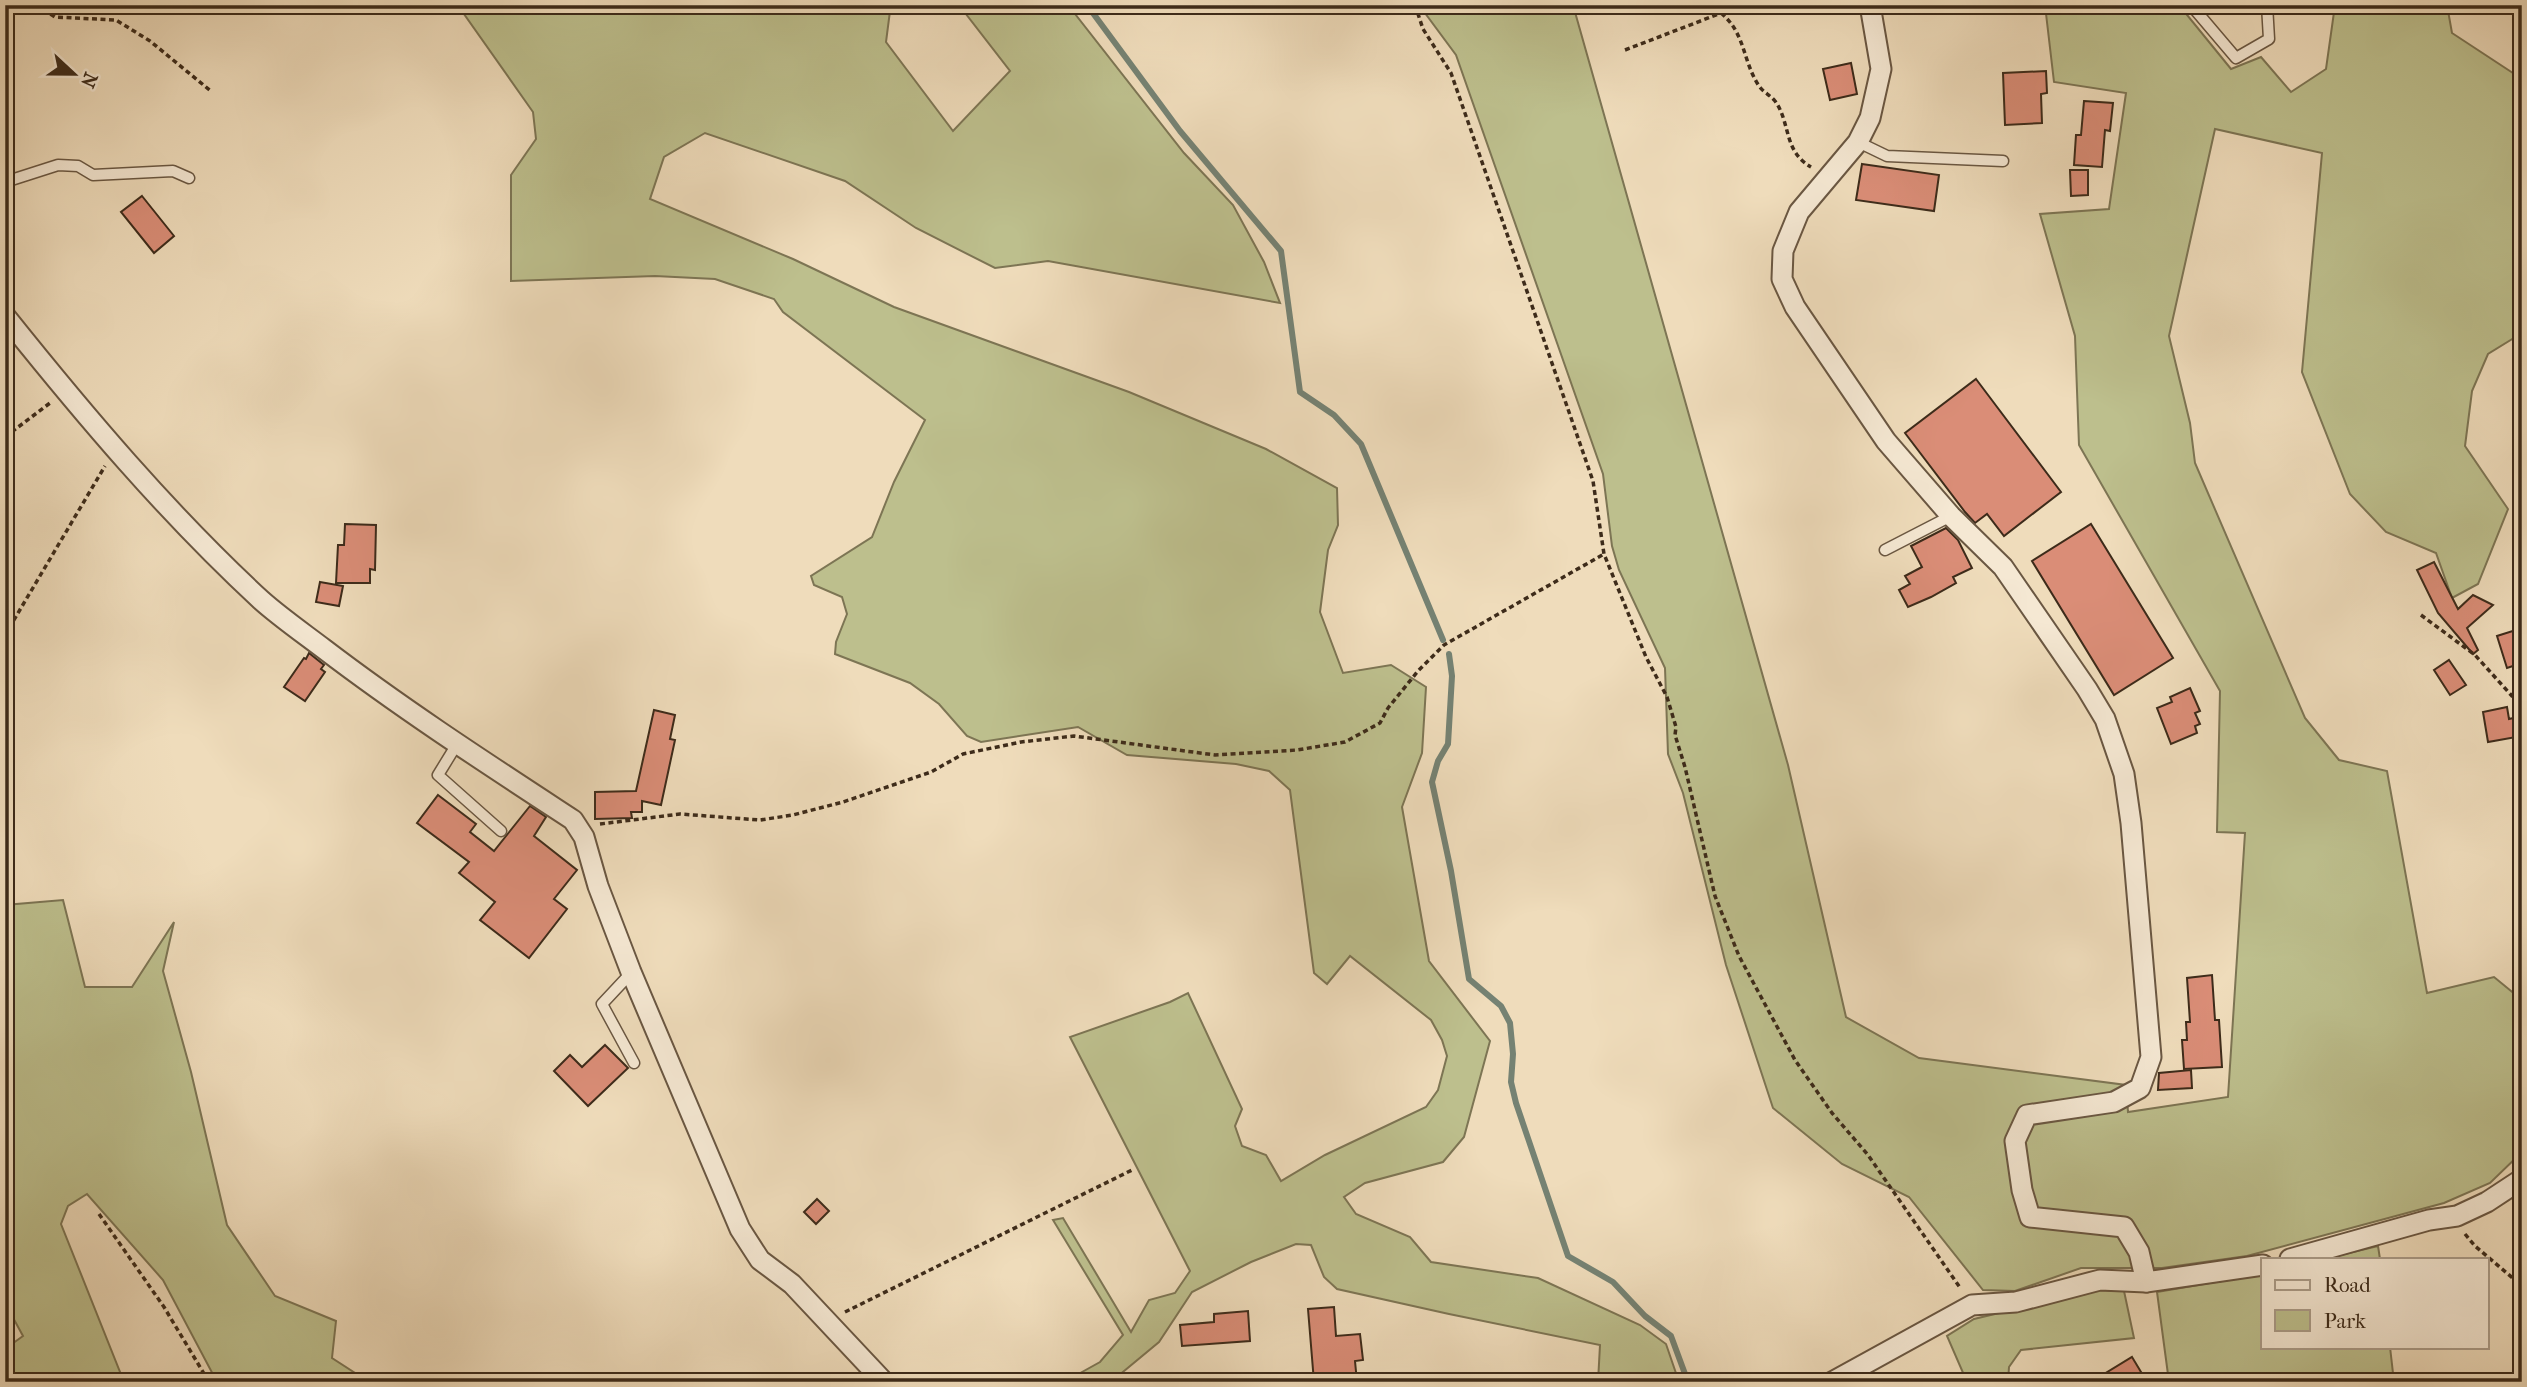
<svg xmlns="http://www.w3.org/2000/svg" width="2527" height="1387" font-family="'IM FELL French Canon',serif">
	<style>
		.green { fill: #bdbf8d; stroke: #7d7554; stroke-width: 2 }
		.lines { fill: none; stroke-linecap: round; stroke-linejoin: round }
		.stream { stroke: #758273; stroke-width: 6 }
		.building { fill: #da8d77; stroke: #3d2b1a; stroke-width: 2 }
		.service-casing { stroke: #6a5742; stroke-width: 13 }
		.minor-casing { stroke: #6a5742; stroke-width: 23 }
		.path { stroke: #3d2b1a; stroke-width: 3.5; stroke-dasharray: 5 3.5; stroke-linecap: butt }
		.service { stroke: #f5e8d3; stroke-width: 10 }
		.minor { stroke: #f5e8d3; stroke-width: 19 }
	</style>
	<rect width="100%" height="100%" fill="#efdcbb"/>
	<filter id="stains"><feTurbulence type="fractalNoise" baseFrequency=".00286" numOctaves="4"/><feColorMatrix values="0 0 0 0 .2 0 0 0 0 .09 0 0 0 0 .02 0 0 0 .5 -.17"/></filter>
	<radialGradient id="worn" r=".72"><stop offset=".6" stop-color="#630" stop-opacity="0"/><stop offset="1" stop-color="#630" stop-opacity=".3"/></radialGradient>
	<!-- green -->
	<g class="green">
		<polygon points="492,5 885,5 890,11 886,42 953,131 1010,71 959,5 1068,5 1184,153 1233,205 1264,262 1280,303 1048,261 995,268 916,228 845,181 705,133 664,157 650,199 793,259 894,307 1129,392 1266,449 1337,488 1338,525 1328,550 1320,612 1343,673 1391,665 1426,687 1422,753 1402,807 1429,961 1490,1041 1464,1137 1443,1162 1365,1183 1344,1197 1356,1214 1410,1237 1431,1262 1538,1278 1640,1325 1666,1344 1679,1382 1598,1382 1600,1345 1449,1314 1337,1289 1324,1277 1311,1245 1296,1244 1251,1262 1192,1292 1159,1342 1112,1381 1064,1382 1100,1362 1123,1335 1053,1220 1063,1218 1131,1332 1149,1300 1175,1293 1190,1271 1070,1037 1170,1002 1188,993 1242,1109 1235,1126 1242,1146 1266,1155 1281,1181 1325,1155 1426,1107 1438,1090 1447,1056 1442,1040 1431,1020 1350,956 1327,984 1314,973 1290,790 1269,771 1236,764 1127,755 1078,727 981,742 967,736 939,704 910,683 835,654 836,642 847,614 842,597 814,585 811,576 872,537 894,482 925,420 783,312 774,299 715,279 655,276 511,281 511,175 536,139 533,112 464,14"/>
		<polygon points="1422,5 1573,5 1788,765 1846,1017 1919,1058 2126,1085 2128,1112 2228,1097 2245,833 2217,832 2220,691 2079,445 2075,336 2040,214 2109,209 2126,93 2054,82 2045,5 2179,5 2231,69 2261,57 2291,92 2326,69 2335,5 2447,5 2452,33 2522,79 2522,333 2488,354 2472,391 2465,446 2508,509 2478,584 2452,598 2436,553 2386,532 2350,494 2302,372 2322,153 2215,129 2169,336 2190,423 2195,463 2305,718 2339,760 2387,771 2427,993 2494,977 2522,1000 2522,1152 2490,1183 2444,1203 2247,1256 2162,1268 2081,1268 2015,1291 1983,1290 1909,1197 1842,1164 1773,1108 1726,965 1683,793 1668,754 1665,668 1619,570 1612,546 1603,474 1456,55 1425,13"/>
		<polygon points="63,900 85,987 132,987 174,922 163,971 191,1072 227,1225 275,1296 336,1321 332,1358 369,1382 217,1382 163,1280 87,1194 68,1206 61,1224 124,1382 5,1382 5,1349 23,1336 5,1303 5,905"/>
		<polygon points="2378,1246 2380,1259 2324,1259"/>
		<polygon points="2263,1274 2263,1347 2390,1347 2394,1382 2169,1382 2157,1292"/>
		<polygon points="2095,1290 2124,1291 2134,1338 2021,1350 2009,1367 2008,1382 1967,1382 1947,1336 1974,1319"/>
	</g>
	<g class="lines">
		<!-- stream -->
		<g class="stream">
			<polyline points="1087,5 1180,131 1281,251 1300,392 1334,415 1361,444 1443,640"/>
			<polyline points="1449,654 1452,676 1448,744 1438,761 1432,782 1451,871 1469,979 1501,1006 1510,1023 1513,1054 1511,1082 1516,1103 1568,1256 1613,1282 1645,1316 1671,1336 1688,1382"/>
		</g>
	</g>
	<!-- building -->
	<g class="building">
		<polygon points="1851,63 1857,94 1830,100 1823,69"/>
		<polygon points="2046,71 2047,93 2041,94 2042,123 2005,125 2003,73"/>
		<polygon points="2084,101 2113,103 2110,131 2105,130 2102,167 2074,165 2076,135 2081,135"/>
		<polygon points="1862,164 1939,175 1934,211 1856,200"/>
		<polygon points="2070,170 2088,170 2088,195 2071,196"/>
		<polygon points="142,196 174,236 154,253 121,212"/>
		<polygon points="1976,379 2061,492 2004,536 1987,514 1975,523 1965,512 1905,433"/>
		<polygon points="345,524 376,525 375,570 370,569 370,583 336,583 338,545 344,545"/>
		<polygon points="2091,524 2173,658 2114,695 2032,561"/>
		<polygon points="1946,528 1958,540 1972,568 1953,577 1956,583 1931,597 1908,607 1899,590 1910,584 1905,576 1922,567 1911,546"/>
		<polygon points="2434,562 2458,609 2473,595 2493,605 2467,628 2478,650 2473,654 2438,613 2417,570"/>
		<polygon points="320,582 343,586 339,606 316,602"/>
		<polygon points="2522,628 2522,663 2507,668 2497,636"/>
		<polygon points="309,653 324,665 321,669 325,672 305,701 284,687 304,658 306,659"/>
		<polygon points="2449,660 2466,685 2450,695 2434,670"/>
		<polygon points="2190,688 2200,711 2195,713 2200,724 2195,726 2197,733 2171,744 2157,708 2172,702 2170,697"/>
		<polygon points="2507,707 2509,719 2522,716 2522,736 2488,742 2483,712"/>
		<polygon points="654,710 675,715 670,739 675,740 661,805 642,801 642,812 631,812 632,818 595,819 595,792 636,791"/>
		<polygon points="438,795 476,824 470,832 494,851 530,806 546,817 534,836 577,870 554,899 567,909 529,958 480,920 495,902 459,873 469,862 417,823"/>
		<polygon points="2212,975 2215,1020 2219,1020 2222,1067 2184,1069 2182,1040 2187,1040 2186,1022 2190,1022 2187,978"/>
		<polygon points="605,1045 628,1068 588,1106 554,1071 570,1055 582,1067"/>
		<polygon points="2191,1070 2192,1088 2158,1090 2159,1073"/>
		<polygon points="817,1199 829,1211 816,1224 804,1212"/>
		<polygon points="1334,1307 1336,1336 1360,1334 1363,1360 1355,1361 1357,1382 1314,1382 1308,1309"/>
		<polygon points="1248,1311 1250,1341 1182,1346 1180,1325 1214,1322 1214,1314"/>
		<polygon points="2132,1357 2147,1382 2091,1382"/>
	</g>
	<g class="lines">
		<!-- service casing -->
		<g class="service-casing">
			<g id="service">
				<polyline points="2191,5 2236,58 2269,39 2267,5"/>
				<polyline points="1858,142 1887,156 2003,161"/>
				<polyline points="5,182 58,165 78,166 93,175 173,171 189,178"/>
				<polyline points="1885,550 1951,516"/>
				<polyline points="457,744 438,775 501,831"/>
				<polyline points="631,973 602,1004 634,1063"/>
			</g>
		</g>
		<!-- minor casing -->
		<g class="minor-casing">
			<g id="minor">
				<polyline points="1870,5 1881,69 1870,118 1858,142 1799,212 1783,251 1782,279 1795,307 1886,441 1951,516 2003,567 2087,689 2105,719 2124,774 2131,823 2151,1057 2140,1088 2114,1102 2027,1115 2015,1141 2022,1190 2030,1217 2124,1227 2139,1252 2146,1282"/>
				<path d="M5,316C85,416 167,513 261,600C280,617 303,633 324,649C404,710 489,765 573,820L584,837L598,886L631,972L740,1229L760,1260L792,1284L884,1382"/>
				<polyline points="2290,1259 2429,1220 2457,1216 2487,1202 2522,1179"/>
				<polyline points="1832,1382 1972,1305 2016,1302 2100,1280 2146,1282 2263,1265"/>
			</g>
		</g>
		<!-- path -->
		<g class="path">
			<polyline points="36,5 55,17 116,20 150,41 212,92"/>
			<polyline points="1415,5 1423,29 1451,73 1593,481 1604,554 1646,657 1667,697 1676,727 1675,735 1685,767 1715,896 1739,956 1795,1060 1832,1113 1868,1155 1961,1289"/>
			<path d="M1721,13C1746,34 1742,60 1759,86C1763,92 1770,95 1775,101C1791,123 1783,151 1811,167"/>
			<polyline points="1625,50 1742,5"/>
			<polyline points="5,437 50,403"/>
			<polyline points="2421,615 2475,655 2512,696 2522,702"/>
			<polyline points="5,635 105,466"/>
			<polyline points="600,824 680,814 760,820 793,815 843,802 931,772 963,754 1021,742 1074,736 1215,755 1297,750 1345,742 1380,723 1388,708 1418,671 1444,645 1604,554"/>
			<polyline points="99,1214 164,1307 209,1382"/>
			<polyline points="2465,1234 2475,1246 2522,1286"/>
			<polyline points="845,1312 1132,1170"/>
		</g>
		<!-- service -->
		<use href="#service" class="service"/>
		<!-- minor -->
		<use href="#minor" class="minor"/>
	</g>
	<!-- margin -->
	<rect width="2527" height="1387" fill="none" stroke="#efdcbb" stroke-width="28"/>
	<rect x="7" y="7" width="2513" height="1373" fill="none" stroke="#3d2b1a" stroke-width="3.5"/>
	<rect x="14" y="14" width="2499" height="1359" fill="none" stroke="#3d2b1a" stroke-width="2"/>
	<!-- legend -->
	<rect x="2261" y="1258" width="228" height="91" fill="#f5e8d3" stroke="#ab9c89" stroke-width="2"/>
	<rect x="2275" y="1280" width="35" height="10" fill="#f5e8d3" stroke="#ab9c89" stroke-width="2"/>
	<text x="2324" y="1292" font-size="21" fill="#3d2b1a">Road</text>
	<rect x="2275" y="1310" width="35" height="21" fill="#bdbf8d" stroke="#ab9c89" stroke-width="2"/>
	<text x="2324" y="1328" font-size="21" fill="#3d2b1a">Park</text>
	<!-- north arrow -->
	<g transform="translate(74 74) rotate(112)" stroke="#f5e8d3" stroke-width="5" paint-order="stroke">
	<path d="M0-5L12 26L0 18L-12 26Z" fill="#3d2b1a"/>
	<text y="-10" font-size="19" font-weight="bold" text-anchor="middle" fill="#3d2b1a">N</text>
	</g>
	<rect width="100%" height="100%" filter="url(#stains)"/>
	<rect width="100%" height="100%" fill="url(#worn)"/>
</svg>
